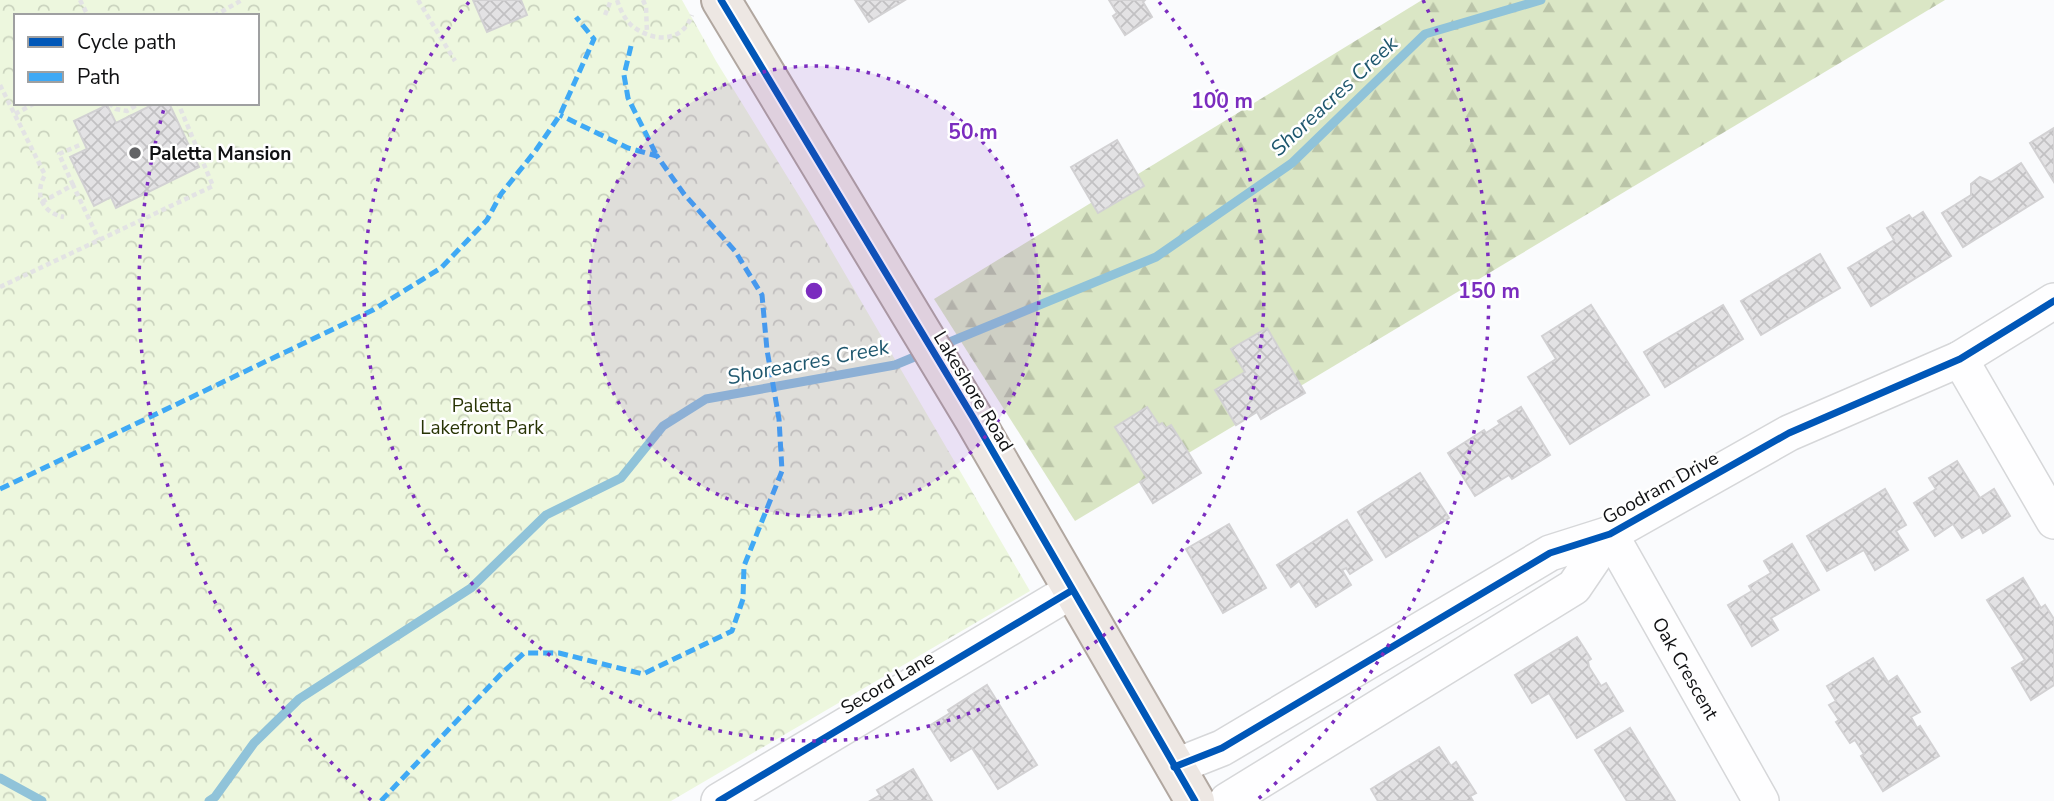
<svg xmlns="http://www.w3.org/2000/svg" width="2054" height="801" font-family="'Nunito Sans',sans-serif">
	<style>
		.forest { fill: url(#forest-firs) }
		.park { fill: url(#park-crowns); fill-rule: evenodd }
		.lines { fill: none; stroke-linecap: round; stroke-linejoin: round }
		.stream { stroke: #90c3d9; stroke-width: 9 }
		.building { fill: url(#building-cross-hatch); stroke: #d2d1d3; stroke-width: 2 }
		.minor-casing { stroke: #d6d7d9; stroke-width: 38 }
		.major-casing { stroke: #b1a7a0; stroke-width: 42 }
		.path { stroke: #e3e3e4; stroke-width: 4.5; stroke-dasharray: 5 3.5; stroke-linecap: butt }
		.minor { stroke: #fefeff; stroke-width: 35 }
		.major { stroke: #ede7e3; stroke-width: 38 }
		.quiet { stroke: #3fa9f5; stroke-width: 5; stroke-dasharray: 10 5; stroke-linecap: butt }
		.cycleway-casing { stroke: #fff; stroke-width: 11 }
		.cycleway { stroke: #0057b8; stroke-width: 7 }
		.ring { fill: none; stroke: #7b2cbf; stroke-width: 3.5; stroke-dasharray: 3.5 7 }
		.poi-dot { fill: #626365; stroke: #fff; stroke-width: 2.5 }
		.labels { text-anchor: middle; stroke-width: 5; stroke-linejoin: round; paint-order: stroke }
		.poi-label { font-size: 19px; font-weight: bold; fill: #101113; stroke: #fff; text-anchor: start }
		.street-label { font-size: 19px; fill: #101113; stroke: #fff }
		.park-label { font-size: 19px; fill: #283405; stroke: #fff }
		.water-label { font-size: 21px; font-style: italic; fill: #1e576e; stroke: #fff }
		.centre { fill: #7b2cbf; stroke: #fff; stroke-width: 3.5 }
		.ring-label { font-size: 21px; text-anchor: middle; font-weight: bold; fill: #7b2cbf; stroke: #fff; stroke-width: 5; stroke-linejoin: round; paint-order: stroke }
	</style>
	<defs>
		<pattern id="forest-firs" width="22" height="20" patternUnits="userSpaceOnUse" patternTransform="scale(1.75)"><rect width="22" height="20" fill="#dae6c5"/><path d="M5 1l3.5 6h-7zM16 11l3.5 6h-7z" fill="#bac4a8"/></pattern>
		<pattern id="park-crowns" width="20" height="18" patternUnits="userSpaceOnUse" patternTransform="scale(1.75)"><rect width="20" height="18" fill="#edf7de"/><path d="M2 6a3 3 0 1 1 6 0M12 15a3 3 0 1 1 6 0" fill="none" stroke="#cad3be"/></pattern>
		<pattern id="building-cross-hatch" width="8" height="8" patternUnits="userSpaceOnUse" patternTransform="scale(1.75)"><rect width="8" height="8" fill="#e3e2e4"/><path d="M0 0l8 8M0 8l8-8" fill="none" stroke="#c2c1c3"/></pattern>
	</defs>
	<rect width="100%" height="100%" fill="#fafbfd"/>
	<!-- forest -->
	<polygon class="forest" points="1422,0 1945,0 1075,521 934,299"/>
	<!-- park -->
	<path class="park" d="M0,0H682L716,61L809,212L1030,591L671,801H0ZM16,16H257V103H16Z"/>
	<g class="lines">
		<!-- stream -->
		<g class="stream">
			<polyline points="940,346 1156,257 1292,163 1425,34 1541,0"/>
			<polyline points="0,778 42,801"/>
			<polyline points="209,801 215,797 254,743 299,699 471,588 546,515 621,478 663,426 706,399 895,365 924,353"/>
		</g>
	</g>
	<!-- building -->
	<g class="building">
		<polygon points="473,0 521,0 527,15 487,32"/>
		<polygon points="855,0 905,0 869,22"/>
		<polygon points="1109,0 1145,0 1143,2 1152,17 1125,35 1113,16 1117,13"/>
		<polygon points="156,103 169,103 199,167 116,208 111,197 94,206 70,157 87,149 74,121 107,105 116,123"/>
		<polygon points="2054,128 2054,182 2030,143"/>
		<polygon points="1117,140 1144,186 1098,213 1071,167"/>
		<polygon points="2021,163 2043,197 1963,247 1942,213 1971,195 1971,184 1980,177 1991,182"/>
		<polygon points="1923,212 1951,256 1871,306 1848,268 1894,240 1887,228 1909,215 1912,219"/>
		<polygon points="1820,254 1840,288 1761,335 1741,301"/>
		<polygon points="1591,305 1649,395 1570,444 1528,377 1556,359 1542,336"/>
		<polygon points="1723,305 1743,339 1665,387 1644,352"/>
		<polygon points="1267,328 1305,393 1261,419 1257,412 1236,425 1215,390 1245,372 1231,349"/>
		<polygon points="1147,407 1159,425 1162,423 1166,428 1171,425 1201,473 1153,503 1140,482 1147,478 1115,427"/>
		<polygon points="1521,407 1550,455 1512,479 1509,475 1475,496 1448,453 1484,430 1486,433 1500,424 1498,421"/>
		<polygon points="1957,461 1980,498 1994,489 2010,516 1983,533 1980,527 1962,538 1953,524 1935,536 1914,503 1936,489 1929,478"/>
		<polygon points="1420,473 1449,518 1386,557 1358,512"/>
		<polygon points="1885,489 1906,525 1896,531 1908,550 1875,570 1864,550 1827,571 1807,536"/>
		<polygon points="1347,520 1372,560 1350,574 1346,568 1342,570 1351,585 1316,607 1299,581 1291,587 1277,565"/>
		<polygon points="1229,524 1266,588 1223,613 1186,549"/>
		<polygon points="1792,544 1819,590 1771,618 1778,630 1752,646 1728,605 1752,591 1749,586 1771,573 1764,561"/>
		<polygon points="2023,578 2041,608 2045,605 2054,619 2054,685 2031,700 2012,668 2025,660 1987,600"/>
		<polygon points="1577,637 1591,659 1588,661 1589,667 1601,686 1606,683 1623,711 1577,738 1549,693 1532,703 1515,675"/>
		<polygon points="1873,658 1888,682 1897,676 1920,712 1911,717 1917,728 1920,726 1939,756 1883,791 1861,756 1864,754 1855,740 1850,743 1836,722 1839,720 1829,705 1836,701 1827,686"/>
		<polygon points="987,685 1037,765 998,789 972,748 951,761 929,726 950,713 948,710"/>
		<polygon points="1630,728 1675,801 1627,801 1595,750"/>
		<polygon points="1439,747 1451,766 1456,762 1476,793 1470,796 1473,801 1378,801 1371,789"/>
		<polygon points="913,769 932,801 870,801 880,795 877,790"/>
	</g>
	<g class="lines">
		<!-- minor casing -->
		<g class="minor-casing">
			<g id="minor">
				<polyline points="1960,359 2054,521"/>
				<path id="s1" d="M1610,534L1761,801"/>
				<polyline points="1174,767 1222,748 1550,553 1610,534 1789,433 1960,359 2054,301"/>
				<polyline points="719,801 1071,591"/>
				<polyline points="1227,801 1574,587 1610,534"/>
			</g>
		</g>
		<!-- major casing -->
		<g class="major-casing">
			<polyline id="major" points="721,0 974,419 1195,801"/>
		</g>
		<!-- path -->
		<g class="path">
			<polyline points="80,0 88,16"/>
			<polyline points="418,0 455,61"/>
			<path d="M617,0C620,9 624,18 631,25C652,42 682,44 692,15"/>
			<polyline points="643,0 646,7 647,33"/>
			<polyline points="605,15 611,0"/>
			<polyline points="214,16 242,0"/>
			<path d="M0,85L45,175C34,194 42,213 64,217"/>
			<polyline points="109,103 116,109 127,111 140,103"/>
			<polyline points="15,114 35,103"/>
			<polyline points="73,185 59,154 82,144"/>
			<polyline points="42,202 73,185 99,240"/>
			<polyline points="0,287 213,186 178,103"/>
		</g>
		<!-- minor -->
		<use href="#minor" class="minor"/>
		<!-- major -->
		<use href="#major" class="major"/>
		<!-- quiet -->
		<g class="quiet">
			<polyline points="631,46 624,75 628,98 657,156"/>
			<polyline points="0,489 373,310 441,268 487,220 501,194 536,150 560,115 594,39 576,17"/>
			<polyline points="381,801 501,674 524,653 559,653 643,674 732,631 743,599 744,566 782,471 779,419 767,350 762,295 735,251 684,194 657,156 628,148 560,115"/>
		</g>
		<!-- cycleway casing -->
		<g class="cycleway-casing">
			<g id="cycleway">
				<polyline points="721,0 974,419 1195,801"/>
				<polyline points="1174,767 1222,748 1550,553 1610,534 1789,433 1960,359 2054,301"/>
				<polyline points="719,801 1071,591"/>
			</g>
		</g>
		<!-- cycleway -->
		<use href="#cycleway" class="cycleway"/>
	</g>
	<!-- distance rings -->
	<circle cx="814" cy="291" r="225" fill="#7b2cbf" fill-opacity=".12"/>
	<g class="ring">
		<circle cx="814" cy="291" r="225"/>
		<path d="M1159 2A450 450 0 1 1 469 2"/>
		<path d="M371 800A675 675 0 0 1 165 105M1423 0A675 675 0 0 1 1257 800"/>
	</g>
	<!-- markers -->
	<circle class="poi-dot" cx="135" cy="153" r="7"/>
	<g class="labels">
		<!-- poi labels -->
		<g class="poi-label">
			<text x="149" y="160">Paletta Mansion</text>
		</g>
		<!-- street labels -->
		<g class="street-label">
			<text transform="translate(974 391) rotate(59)" y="7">Lakeshore Road</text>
			<text transform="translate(1660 487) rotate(-29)" y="7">Goodram Drive</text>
			<text dy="7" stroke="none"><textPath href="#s1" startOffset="154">Oak Crescent</textPath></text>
			<text transform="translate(887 682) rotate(-31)" y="7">Secord Lane</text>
		</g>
		<!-- park labels -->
		<g class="park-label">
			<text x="482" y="412">Paletta<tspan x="482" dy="22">Lakefront Park</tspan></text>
		</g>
		<!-- water labels -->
		<g class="water-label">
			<text transform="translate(1334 96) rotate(-43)" y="7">Shoreacres Creek</text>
			<text transform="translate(808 362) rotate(-11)" y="7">Shoreacres Creek</text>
		</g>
	</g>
	<circle cx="814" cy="291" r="10" class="centre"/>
	<g class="ring-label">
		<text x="1222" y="108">100 m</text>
		<text x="973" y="139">50 m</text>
		<text x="1489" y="298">150 m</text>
	</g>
	<!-- legend -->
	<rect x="14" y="14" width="245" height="91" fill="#ffffff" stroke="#9fa0a1" stroke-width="2"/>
	<rect x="28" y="37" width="35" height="10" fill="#0057b8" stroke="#9fa0a1" stroke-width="2"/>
	<text x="77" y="49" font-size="21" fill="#101113">Cycle path</text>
	<rect x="28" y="72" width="35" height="10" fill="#3fa9f5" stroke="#9fa0a1" stroke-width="2"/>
	<text x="77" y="84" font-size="21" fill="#101113">Path</text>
</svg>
